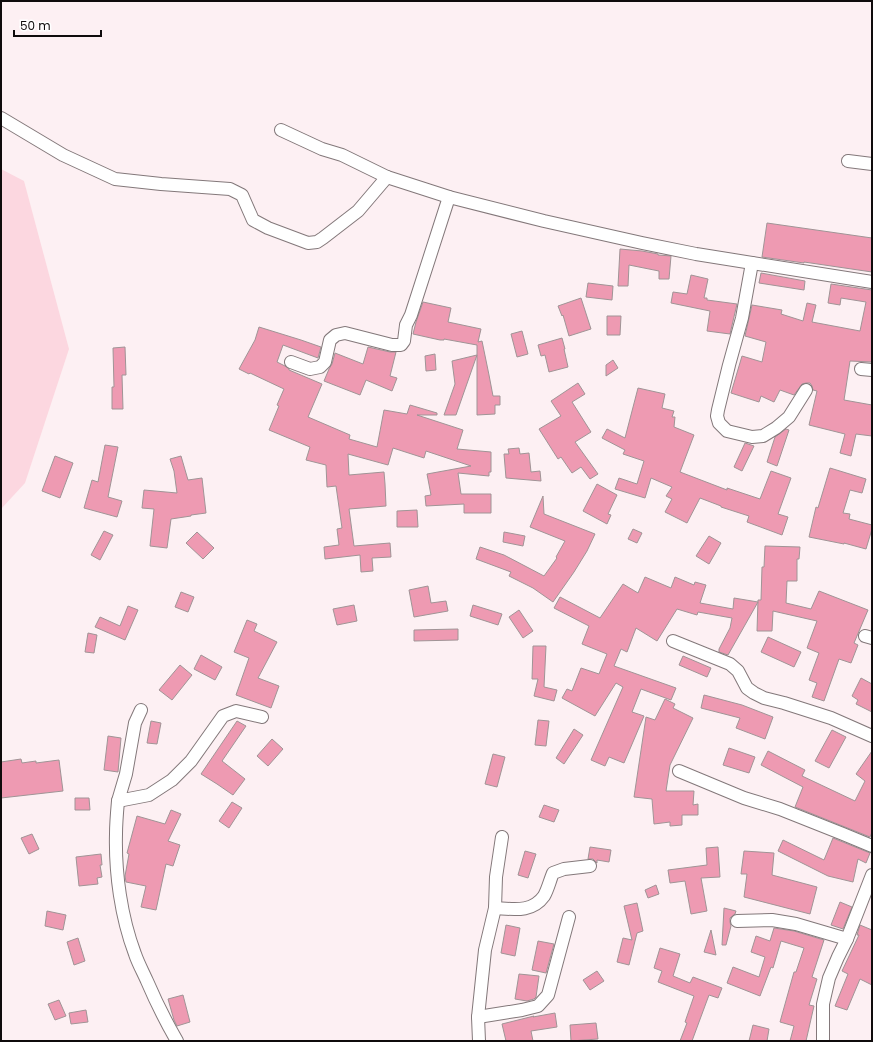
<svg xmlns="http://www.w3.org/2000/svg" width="873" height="1042" font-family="Poppins,sans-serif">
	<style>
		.green { fill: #fcd7e0 }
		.building { fill: #ee9ab2; stroke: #a09496 }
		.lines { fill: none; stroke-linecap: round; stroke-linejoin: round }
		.minor-casing { stroke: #83787a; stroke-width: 14 }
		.minor { stroke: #fff; stroke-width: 12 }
	</style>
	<rect width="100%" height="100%" fill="#fdf0f3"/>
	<!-- green -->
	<polygon class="green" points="1,169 24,181 69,349 25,483 1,509"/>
	<!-- building -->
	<g class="building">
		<polygon points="767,223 872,238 872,272 804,262 804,263 762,257"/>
		<polygon points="620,249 642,251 658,254 658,255 671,256 669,279 659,279 659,271 629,265 628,286 618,286"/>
		<polygon points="761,273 805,281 804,290 759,283"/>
		<polygon points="691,275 708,279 704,298 707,298 707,300 737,304 730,334 707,331 710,311 671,303 673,292 687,294"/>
		<polygon points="588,283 613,286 612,300 586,297"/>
		<polygon points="831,284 872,290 872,362 850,361 844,400 872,405 872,436 856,434 851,456 840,453 845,434 809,425 817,391 813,390 812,386 810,383 806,383 802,384 794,395 780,390 774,402 761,396 759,402 731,393 742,356 762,362 766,342 745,336 752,305 782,310 781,314 803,321 807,303 816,305 812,322 860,331 866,302 841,298 840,305 828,303"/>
		<polygon points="581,298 591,329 569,336 563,315 562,316 558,306"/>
		<polygon points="423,302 451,308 448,322 481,329 478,342 482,341 489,375 493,396 500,396 500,405 495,405 495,414 477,415 477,345 444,339 444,340 440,340 413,334 416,322"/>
		<polygon points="607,316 621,316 620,335 607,335"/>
		<polygon points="259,327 301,340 321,347 318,358 283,345 277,362 285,366 289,369 289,370 322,384 308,417 350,435 349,439 377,447 384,410 407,414 410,405 437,413 437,415 417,415 463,430 457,449 491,452 491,472 489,472 489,476 458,473 461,494 491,494 491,513 464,513 464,504 426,506 425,496 431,495 427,474 471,466 426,451 424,458 393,448 388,465 348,454 349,475 384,472 385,484 386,506 349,509 354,546 390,543 391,557 372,558 373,571 361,572 360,555 325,559 324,547 339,545 337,529 342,528 336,486 327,487 326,465 306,460 310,447 269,430 279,406 277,405 284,389 250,373 249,374 239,369 255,340"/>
		<polygon points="522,331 528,354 517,357 511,334"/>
		<polygon points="562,338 565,349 564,349 568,367 549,372 545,355 541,356 538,345"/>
		<polygon points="125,347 126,375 122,375 123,409 112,409 112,387 114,387 113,348"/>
		<polygon points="368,347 390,352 396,352 390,376 397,378 392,391 366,380 360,395 324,381 329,369 332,364 335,353 363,364"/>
		<polygon points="435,354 436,370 426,371 425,356"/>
		<polygon points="477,355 456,415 444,415 455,384 452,361"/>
		<polygon points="613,360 618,368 606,376 606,365"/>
		<polygon points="578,383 585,394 572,402 591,432 575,442 598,474 590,479 581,467 572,473 561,457 558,459 539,429 561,416 551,401"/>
		<polygon points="638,388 665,394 662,408 674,411 672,417 675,417 674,427 694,435 680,472 727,490 727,488 760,499 771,471 791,478 778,514 788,517 782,535 747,522 749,516 721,507 721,506 700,498 687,523 665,512 672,499 666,496 672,487 651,478 645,498 615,489 619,478 637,484 644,461 623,454 625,450 602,438 607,429 625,438"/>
		<polygon points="786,429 789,430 777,466 767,462 775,437"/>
		<polygon points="745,443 754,446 742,471 734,467"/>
		<polygon points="105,445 118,447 108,497 122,501 117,517 84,508 92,480 98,482"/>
		<polygon points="519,448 520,454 529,453 531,472 540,471 541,481 506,478 504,454 509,454 508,449"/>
		<polygon points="55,456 73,463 60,498 42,491"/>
		<polygon points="181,456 188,480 202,478 206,513 191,515 191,516 171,519 167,548 150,546 154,509 142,508 144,490 177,493 174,471 170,459"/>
		<polygon points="830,468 866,479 862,493 850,490 843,513 850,514 849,519 872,525 872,529 866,549 844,543 844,544 809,537 816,507 818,508"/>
		<polygon points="597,484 617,495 608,514 611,515 607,524 583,511"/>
		<polygon points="543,496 544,514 595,534 587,551 574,572 553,602 533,588 509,576 511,572 476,559 480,547 504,555 544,576 557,558 556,557 565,541 530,527"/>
		<polygon points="417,510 418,527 397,527 397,511"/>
		<polygon points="633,529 642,533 637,543 628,539"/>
		<polygon points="104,531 113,535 100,560 91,555"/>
		<polygon points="197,532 214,548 203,559 186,543"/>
		<polygon points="504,532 525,536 523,546 503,542"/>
		<polygon points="709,536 721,543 709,564 696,556"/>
		<polygon points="765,546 800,547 799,559 797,559 797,581 787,581 786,603 811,609 819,591 868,610 854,643 858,645 851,663 839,659 824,701 812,697 817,683 809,680 819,653 807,648 817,621 773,611 772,631 757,631 758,600 761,600 762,567 764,567"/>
		<polygon points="645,577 671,588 675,577 694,585 695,582 706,585 700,603 733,609 734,598 758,602 728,655 719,652 719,649 730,628 732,618 698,612 697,615 677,609 657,641 636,628 627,652 621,649 614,666 676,688 671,700 641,689 632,712 644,716 624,763 609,757 605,766 591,760 623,687 616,683 595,716 562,698 567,689 572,691 581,668 599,674 607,654 582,644 589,626 554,608 560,597 600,618 623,584 638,593"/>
		<polygon points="428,586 431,603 446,601 448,611 414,617 409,590"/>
		<polygon points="181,592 194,597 188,612 175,607"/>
		<polygon points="354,605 357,621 337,625 333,609"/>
		<polygon points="473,605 502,614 498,625 470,616"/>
		<polygon points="128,606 138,610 125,640 95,627 100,617 120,626"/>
		<polygon points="519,610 533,631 523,638 509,617"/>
		<polygon points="247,620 257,624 254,631 277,642 258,678 279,686 271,708 236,695 249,658 234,652"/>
		<polygon points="458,629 458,640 414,641 414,630"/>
		<polygon points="88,633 97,635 94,653 85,652"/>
		<polygon points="768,637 801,652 794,667 761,652"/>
		<polygon points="533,646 546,646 544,687 557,690 554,701 534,696 538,679 532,679"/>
		<polygon points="201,655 222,667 215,680 194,669"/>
		<polygon points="683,656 711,668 707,677 679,665"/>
		<polygon points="180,665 192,675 172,700 159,690"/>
		<polygon points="861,678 872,684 872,712 856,704 858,700 852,696"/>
		<polygon points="704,695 742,705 773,717 765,739 736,728 740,718 701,708"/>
		<polygon points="665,699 675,704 673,708 693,718 670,765 666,791 694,791 693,805 698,804 698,815 682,815 682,825 670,826 670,822 654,824 652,799 634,797 646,717 655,720"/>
		<polygon points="538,720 549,721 546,746 535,745"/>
		<polygon points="151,721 161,723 157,744 147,743"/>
		<polygon points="237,721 246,726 222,761 245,779 233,795 217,784 201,774"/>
		<polygon points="574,729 583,735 564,764 556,758"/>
		<polygon points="832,730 846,737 829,768 815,761"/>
		<polygon points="108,736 121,738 118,772 104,770"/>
		<polygon points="272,739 283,749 268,766 257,756"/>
		<polygon points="729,748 755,757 749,773 723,765"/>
		<polygon points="768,751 805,770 802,776 855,801 865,781 856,774 872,751 872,832 870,837 795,807 803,787 761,765"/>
		<polygon points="493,754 505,757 497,787 485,784"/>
		<polygon points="21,759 22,763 36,761 36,763 59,760 63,791 1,798 1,762"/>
		<polygon points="75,798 89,798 90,810 75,810"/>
		<polygon points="232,802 242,808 229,828 219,821"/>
		<polygon points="544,805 559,810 554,822 539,817"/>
		<polygon points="171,810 181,814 168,841 180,845 173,866 166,864 156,910 141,907 146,886 126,882 125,876 129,854 127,853 137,816 165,824"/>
		<polygon points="32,834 39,849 29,854 21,838"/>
		<polygon points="833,838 870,853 866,863 858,859 853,882 828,876 778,851 783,840 824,860"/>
		<polygon points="590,847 611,850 609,862 597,860 597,863 593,859 588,859"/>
		<polygon points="718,847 720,877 701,878 707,911 691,914 685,881 670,883 668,870 707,865 706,848"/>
		<polygon points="525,851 536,854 528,878 518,875"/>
		<polygon points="744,851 774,853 772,875 817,887 810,914 744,897 747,874 741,874"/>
		<polygon points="101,854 102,865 100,865 102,877 97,878 98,884 79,886 76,857"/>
		<polygon points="656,885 659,894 648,898 645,890"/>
		<polygon points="840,902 852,907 843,929 831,925"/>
		<polygon points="637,903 643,931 637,933 629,965 617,962 623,938 632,940 624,906"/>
		<polygon points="724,908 736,911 735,914 730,918 730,922 731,926 726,945 722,945"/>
		<polygon points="47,911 66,915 63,930 45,926"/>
		<polygon points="506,925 520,928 515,956 501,953"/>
		<polygon points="860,925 872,930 872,985 860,979 847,1010 835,1006 848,974 842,971 859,935 857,935"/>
		<polygon points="774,928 794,931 824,940 812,977 817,979 809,1005 814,1006 806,1041 790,1041 794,1026 780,1022 794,972 796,972 804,948 781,941 773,968 771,967 760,996 727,983 733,967 759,977 765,957 751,952 756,936 770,941"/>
		<polygon points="711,930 716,955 704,952"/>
		<polygon points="78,938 85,961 74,965 67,942"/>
		<polygon points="538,941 554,944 546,973 532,970"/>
		<polygon points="660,948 680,954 673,976 690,983 693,977 722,988 718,998 709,995 692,1041 680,1041 687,1023 685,1022 694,996 658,982 662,971 654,968"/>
		<polygon points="597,971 604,981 590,990 583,980"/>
		<polygon points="519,974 539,976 536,997 534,999 527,1001 515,999"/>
		<polygon points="183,995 190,1022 177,1026 174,1020 168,999"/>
		<polygon points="59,1000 66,1016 55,1020 48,1004"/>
		<polygon points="86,1010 88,1022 71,1024 69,1013"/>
		<polygon points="555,1013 557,1027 531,1031 533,1041 506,1041 502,1024 534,1016 533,1017"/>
		<polygon points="596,1023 598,1039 571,1041 570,1025"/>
		<polygon points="753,1025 769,1029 767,1041 749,1041"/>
	</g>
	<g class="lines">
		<!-- minor casing -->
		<g class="minor-casing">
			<g id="minor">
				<polyline points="1,118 63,155 115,179 161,184 230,189 242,195 253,220 268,228 308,243 317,242 323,238 358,211 387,177 449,197 544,221 642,243 696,254 872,282"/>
				<polyline points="281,130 322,149 342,155 387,177"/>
				<polyline points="848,161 872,164"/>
				<polyline points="752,263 742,318 729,365 718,410 717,416 719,423 727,431 752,437 763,436 776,428 789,417 806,390"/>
				<polyline points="291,362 310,369 320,367 325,362 330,340 336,335 345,333 392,345 401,345 404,341 406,325 411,315 449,197"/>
				<polyline points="861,369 872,370"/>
				<polyline points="865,636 872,638"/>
				<polyline points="673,641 730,664 738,671 747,688 754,693 764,698 784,703 831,718 872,736"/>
				<polyline points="141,710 135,723 126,774 118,801 149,795 172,780 191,761 223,716 236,711 262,717"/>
				<polyline points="679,771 744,798 780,809 843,834 872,846"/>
				<path d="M118,801C117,812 116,823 116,834C115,873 121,917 135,954C138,963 143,972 147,981C156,1002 166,1022 177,1041"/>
				<path d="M495,908C513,909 532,913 544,896C548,889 550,880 553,873L564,869L590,866"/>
				<polyline points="737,921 772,920 796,924 847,939"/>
				<polyline points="478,1017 522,1010 538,1006 548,995 569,917"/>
				<polyline points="479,1041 478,1017 485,950 495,908 496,877 502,837"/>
				<polyline points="823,1041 823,1004 829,978 838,957 847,939 872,875"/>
			</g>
		</g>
		<!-- minor -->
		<use href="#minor" class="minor"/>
	</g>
	<!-- border -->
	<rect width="873" height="1042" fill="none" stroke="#0f0b0c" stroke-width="4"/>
	<!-- scale -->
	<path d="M14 30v6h87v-6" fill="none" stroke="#0f0b0c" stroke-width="2"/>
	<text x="20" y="30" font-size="12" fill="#0f0b0c" stroke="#ffffff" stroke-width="3" paint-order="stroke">50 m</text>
</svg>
